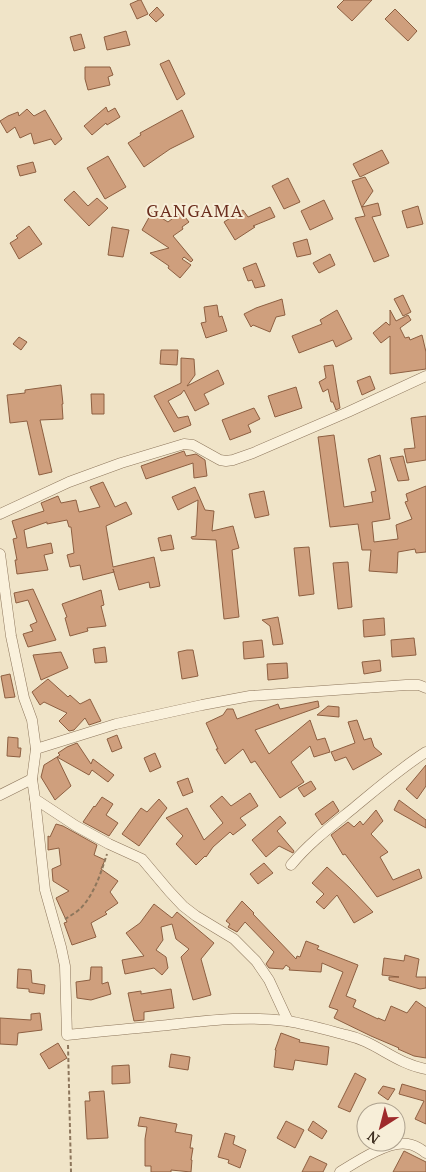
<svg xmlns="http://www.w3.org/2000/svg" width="426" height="1172" font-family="'PT Serif',serif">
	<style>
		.building { fill: #cf9f7d; stroke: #8d5f41 }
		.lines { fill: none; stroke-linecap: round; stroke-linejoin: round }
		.street-casing { stroke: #8d765c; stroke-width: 11 }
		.path { stroke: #8d765c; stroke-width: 2; stroke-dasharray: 4 2.5; stroke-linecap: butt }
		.street { stroke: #faf1dc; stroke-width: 10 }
		.labels { text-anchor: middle; stroke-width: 4; stroke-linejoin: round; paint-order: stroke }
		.quarter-label { font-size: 18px; letter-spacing: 1px; fill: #6b2e1e; stroke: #f7eed8 }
	</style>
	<rect width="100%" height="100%" fill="#f0e4c8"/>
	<!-- building -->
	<g class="building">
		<polygon points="139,0 141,0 148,14 137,19 130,4"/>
		<polygon points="344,0 372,0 352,21 337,7"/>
		<polygon points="157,7 164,15 156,22 149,15"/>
		<polygon points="395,9 417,31 408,41 385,19"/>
		<polygon points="126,31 130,45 107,50 104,37"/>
		<polygon points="81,34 85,48 74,51 70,37"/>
		<polygon points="169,60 185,94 177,100 160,64"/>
		<polygon points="85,67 110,67 113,75 108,77 110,85 88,90 85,79"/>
		<polygon points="106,107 108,112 115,108 120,117 107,125 106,123 92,135 84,126"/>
		<polygon points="27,109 34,116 45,110 62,139 55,145 51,139 34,144 31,133 20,138 15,127 7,133 0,121 8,116 18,112 19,116"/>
		<polygon points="182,110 194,137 170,149 144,167 128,143 141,135 140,133"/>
		<polygon points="382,150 389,163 360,177 353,164"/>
		<polygon points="108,156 126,187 105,199 87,168"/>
		<polygon points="33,162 36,172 20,176 17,166"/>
		<polygon points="365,177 373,191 362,207 378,203 381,215 372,217 389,256 374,262 355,218 365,216 352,181"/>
		<polygon points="288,178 300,202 284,209 272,186"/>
		<polygon points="74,191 88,206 97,198 108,208 89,226 64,200"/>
		<polygon points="324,200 333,219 310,230 301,211"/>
		<polygon points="418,206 423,224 407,228 402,211"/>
		<polygon points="270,207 275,217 253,226 255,227 235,240 224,222 243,210 248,217"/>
		<polygon points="152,212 168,222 181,212 189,222 182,227 183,229 173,236 193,260 191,262 184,257 182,259 191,265 180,278 168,268 169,266 150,253 169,248 142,230"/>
		<polygon points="29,226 42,244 19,259 10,243 18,238 16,236"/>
		<polygon points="112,227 129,230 123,257 108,255"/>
		<polygon points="307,239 311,254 297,257 293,243"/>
		<polygon points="330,254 335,265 319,273 313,263"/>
		<polygon points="256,263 265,286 255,288 252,280 248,281 243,268"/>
		<polygon points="403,295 411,312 403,316 394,299"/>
		<polygon points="282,299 285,315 276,317 270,332 253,325 251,327 244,314 256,308"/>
		<polygon points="217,305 219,317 222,316 227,331 206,338 201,323 206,322 204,307"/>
		<polygon points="337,310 352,339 336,347 333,340 299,353 292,336 322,324 320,320"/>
		<polygon points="390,310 396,321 408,315 411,320 400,328 405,338 409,337 410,340 422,335 426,352 426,369 390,374 390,336 381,343 373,333 386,322 389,325 390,325"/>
		<polygon points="19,337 27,342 21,350 13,344"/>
		<polygon points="161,350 178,350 177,365 160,364"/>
		<polygon points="181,358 194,359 195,375 187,386 218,370 224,384 204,394 209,404 195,411 184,390 181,394 168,401 178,418 188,416 191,425 174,432 154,396 181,383"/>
		<polygon points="333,365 340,408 336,410 333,402 331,402 328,389 323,392 319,382 326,378 324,366"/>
		<polygon points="370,376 375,389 362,395 357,381"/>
		<polygon points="61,385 63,404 62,404 63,419 40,420 52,472 39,475 27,421 10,423 7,395 25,393 25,390"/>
		<polygon points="296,387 302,408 275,417 268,396"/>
		<polygon points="91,394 104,394 104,414 92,414"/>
		<polygon points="254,408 260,419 248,425 251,432 230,440 222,420"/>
		<polygon points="426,416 426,460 407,463 404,449 415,448 411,418"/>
		<polygon points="334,435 344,507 373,502 371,492 376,491 368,459 380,455 390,519 372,522 374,542 398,539 396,525 412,519 405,502 408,501 406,494 426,486 426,552 416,553 415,549 398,552 397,573 369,571 371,550 362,550 358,524 330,527 318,437"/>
		<polygon points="184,451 186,456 196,454 205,460 207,476 194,478 193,463 146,479 141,466"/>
		<polygon points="403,456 409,480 398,481 390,458"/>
		<polygon points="103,482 115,507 126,502 132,514 106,526 113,567 154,557 160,586 150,588 149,582 119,590 113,569 114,572 83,580 80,565 70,567 67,555 74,553 71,527 69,527 67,520 47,524 47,522 24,530 27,548 51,543 53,553 44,555 48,570 17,574 15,560 17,560 13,539 17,538 12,521 44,511 41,503 58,496 61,503 76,500 79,512 100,507 90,487"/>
		<polygon points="195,487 205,510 214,511 212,531 233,526 239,548 232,550 239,617 224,619 216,540 192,539 191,537 196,536 198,500 178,510 172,497"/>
		<polygon points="264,491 269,515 255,518 249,494"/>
		<polygon points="171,535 174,549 161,551 158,538"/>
		<polygon points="309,547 314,594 299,596 294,548"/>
		<polygon points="348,562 352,607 338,609 333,563"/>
		<polygon points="33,589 56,640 28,647 23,634 33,631 30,625 37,622 28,600 16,603 14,593"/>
		<polygon points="101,590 104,605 101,606 106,626 87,628 88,631 70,636 65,618 67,617 62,604"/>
		<polygon points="278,617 283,644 273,645 270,626 262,620"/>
		<polygon points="384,618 385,635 364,637 363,620"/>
		<polygon points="414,638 416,655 392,657 391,640"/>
		<polygon points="262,640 264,657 244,659 243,642"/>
		<polygon points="105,647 107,662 95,663 93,649"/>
		<polygon points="187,650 193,650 198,676 182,679 178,652"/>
		<polygon points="61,652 68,668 41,680 33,655"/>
		<polygon points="380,660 381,671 364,674 362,662"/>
		<polygon points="287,663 288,678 268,680 267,664"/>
		<polygon points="10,674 15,697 5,698 1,676"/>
		<polygon points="48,679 68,697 70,695 80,704 90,699 101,721 89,725 85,718 74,730 69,731 59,721 67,713 44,702 40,705 32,692"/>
		<polygon points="318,701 319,707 255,730 269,754 310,720 317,740 325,738 330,752 314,757 310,746 291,762 304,782 280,798 255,761 251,763 243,749 225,764 216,749 218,749 206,723 223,715 227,709 233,709 237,719 278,704 280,709"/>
		<polygon points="328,706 339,707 339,717 317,715"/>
		<polygon points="357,720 364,740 371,738 374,747 382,754 353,770 346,757 335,761 331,752 355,743 348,722"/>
		<polygon points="117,735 122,748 112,752 107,739"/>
		<polygon points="8,737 18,738 18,748 21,748 20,757 7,756"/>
		<polygon points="77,743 91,764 93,759 114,775 108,782 92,770 89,775 57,757 60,755 58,753 67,747"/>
		<polygon points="155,753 161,767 150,772 144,758"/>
		<polygon points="57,757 71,786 55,800 41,777 44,765"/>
		<polygon points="426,765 426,786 417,799 406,789"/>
		<polygon points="188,778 193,792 183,796 177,782"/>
		<polygon points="311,781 316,789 304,797 298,788"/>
		<polygon points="250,793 258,806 240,818 246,825 233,835 230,832 213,847 206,857 205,856 196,865 176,844 183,836 166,818 187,808 204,840 223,823 210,806 222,796 231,806"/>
		<polygon points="102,797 113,804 106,815 118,823 109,836 83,822 94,806 95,807"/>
		<polygon points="159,799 167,808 139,846 122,834 141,808 147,812"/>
		<polygon points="399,800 426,820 426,828 394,810"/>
		<polygon points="333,801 339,811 322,825 315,814"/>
		<polygon points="376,810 383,821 371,834 388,852 380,857 393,880 419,869 422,878 377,897 345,854 343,855 331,835 348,822 354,827 360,821 363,825"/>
		<polygon points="280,816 286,823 277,831 294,851 293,853 279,846 266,857 252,840"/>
		<polygon points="56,824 63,826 97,845 94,855 105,860 101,869 118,881 110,892 118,903 105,912 107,914 91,923 96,937 72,945 64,923 67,922 56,898 69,891 53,881 52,869 61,865 59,848 48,850 48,836 50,837"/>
		<polygon points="264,863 273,873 258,884 250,874"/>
		<polygon points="327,867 350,888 373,912 354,923 337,895 324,909 316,902 324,894 312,883"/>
		<polygon points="242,901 254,913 253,914 296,959 297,956 300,957 306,941 319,946 317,949 358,965 346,996 356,1000 353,1007 378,1019 378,1018 385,1021 391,1006 407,1013 416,1001 426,1008 426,1058 414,1056 398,1049 399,1048 371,1036 334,1018 338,1010 329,1007 343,972 322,963 321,972 289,970 290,968 286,965 283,969 269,968 266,964 274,952 245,922 237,932 228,927 230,924 226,921"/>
		<polygon points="154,904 172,918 177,912 214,943 201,959 211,995 193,1000 181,957 189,949 176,939 172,924 161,927 163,940 156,950 166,957 168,968 162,975 154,968 125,974 122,960 144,956 126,933 140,923"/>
		<polygon points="405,955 419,959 416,977 426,977 426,988 420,989 389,980 389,977 399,977 382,975 384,958 404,961"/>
		<polygon points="91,967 102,967 102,984 108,982 111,994 91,1000 77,998 76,982 90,980"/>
		<polygon points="18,969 31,970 32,983 45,985 44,994 29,992 29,989 17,988"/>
		<polygon points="171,989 174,1008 144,1012 144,1020 134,1021 128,993 141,991 141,994"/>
		<polygon points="40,1013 42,1030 18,1033 17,1045 0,1044 0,1018 31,1020 31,1014"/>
		<polygon points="281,1033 300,1040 299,1042 329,1047 327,1065 295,1060 293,1070 274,1067 276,1050 275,1050"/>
		<polygon points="58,1043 67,1058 49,1069 40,1054"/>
		<polygon points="171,1054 190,1057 188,1070 169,1067"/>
		<polygon points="129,1065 130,1083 112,1084 112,1066"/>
		<polygon points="355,1073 366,1079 350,1112 338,1107"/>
		<polygon points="402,1084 426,1091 426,1124 415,1119 424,1101 399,1094"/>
		<polygon points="383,1086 395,1089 388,1100 378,1093"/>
		<polygon points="104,1091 108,1138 87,1139 85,1101 90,1101 89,1092"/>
		<polygon points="140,1117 177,1124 175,1132 192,1135 190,1148 193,1148 191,1160 192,1160 191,1172 171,1170 171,1172 151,1172 151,1166 145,1166 145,1139 147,1127 138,1126"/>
		<polygon points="286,1121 304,1130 295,1148 277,1138"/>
		<polygon points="313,1121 327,1131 322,1139 308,1130"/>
		<polygon points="225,1133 235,1136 233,1144 246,1150 240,1168 228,1163 229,1160 218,1157"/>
		<polygon points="404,1151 426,1162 426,1172 393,1172"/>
		<polygon points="310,1156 327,1164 323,1172 302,1172"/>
	</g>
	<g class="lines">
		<!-- street casing -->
		<g class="street-casing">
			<g id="street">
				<polyline points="0,514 69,482 121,463 184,444 193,445 220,460 226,461 233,460 253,453 348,412 426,376"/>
				<polyline points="0,554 11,636 24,698 32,720 36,749 32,779 35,799 76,826 109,844 142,859 169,891 183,906 196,916 234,939 256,961 269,980 288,1021"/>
				<polyline points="36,749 116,724 202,705 250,696 406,685 419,685 426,688"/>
				<polyline points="0,795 32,779"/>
				<path d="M35,799L45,890L61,947L65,966L67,1035C104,1031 141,1028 177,1024C214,1020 250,1016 287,1021C307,1024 327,1030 346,1035C375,1041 396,1064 426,1069"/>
				<path d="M291,865C310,842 333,825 356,806C379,787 401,768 426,752"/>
				<path d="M340,1172C356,1162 389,1140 408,1144C415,1145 421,1149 426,1153"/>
			</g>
		</g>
		<!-- path -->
		<g class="path">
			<path d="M65,919C70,916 77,912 81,908C95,893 101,872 107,854"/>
			<polyline points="68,1045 71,1172"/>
		</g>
		<!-- street -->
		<use href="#street" class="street"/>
	</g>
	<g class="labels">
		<!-- quarter labels -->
		<g class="quarter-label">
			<text x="195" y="217">GANGAMA</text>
		</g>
	</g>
	<!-- north arrow -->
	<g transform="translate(381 1127) rotate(216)"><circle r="24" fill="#f7eed8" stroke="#ada18e"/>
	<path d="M0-4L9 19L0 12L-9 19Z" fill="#9e2a2b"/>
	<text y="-8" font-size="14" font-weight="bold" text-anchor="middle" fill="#3d2e20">N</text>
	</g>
</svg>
